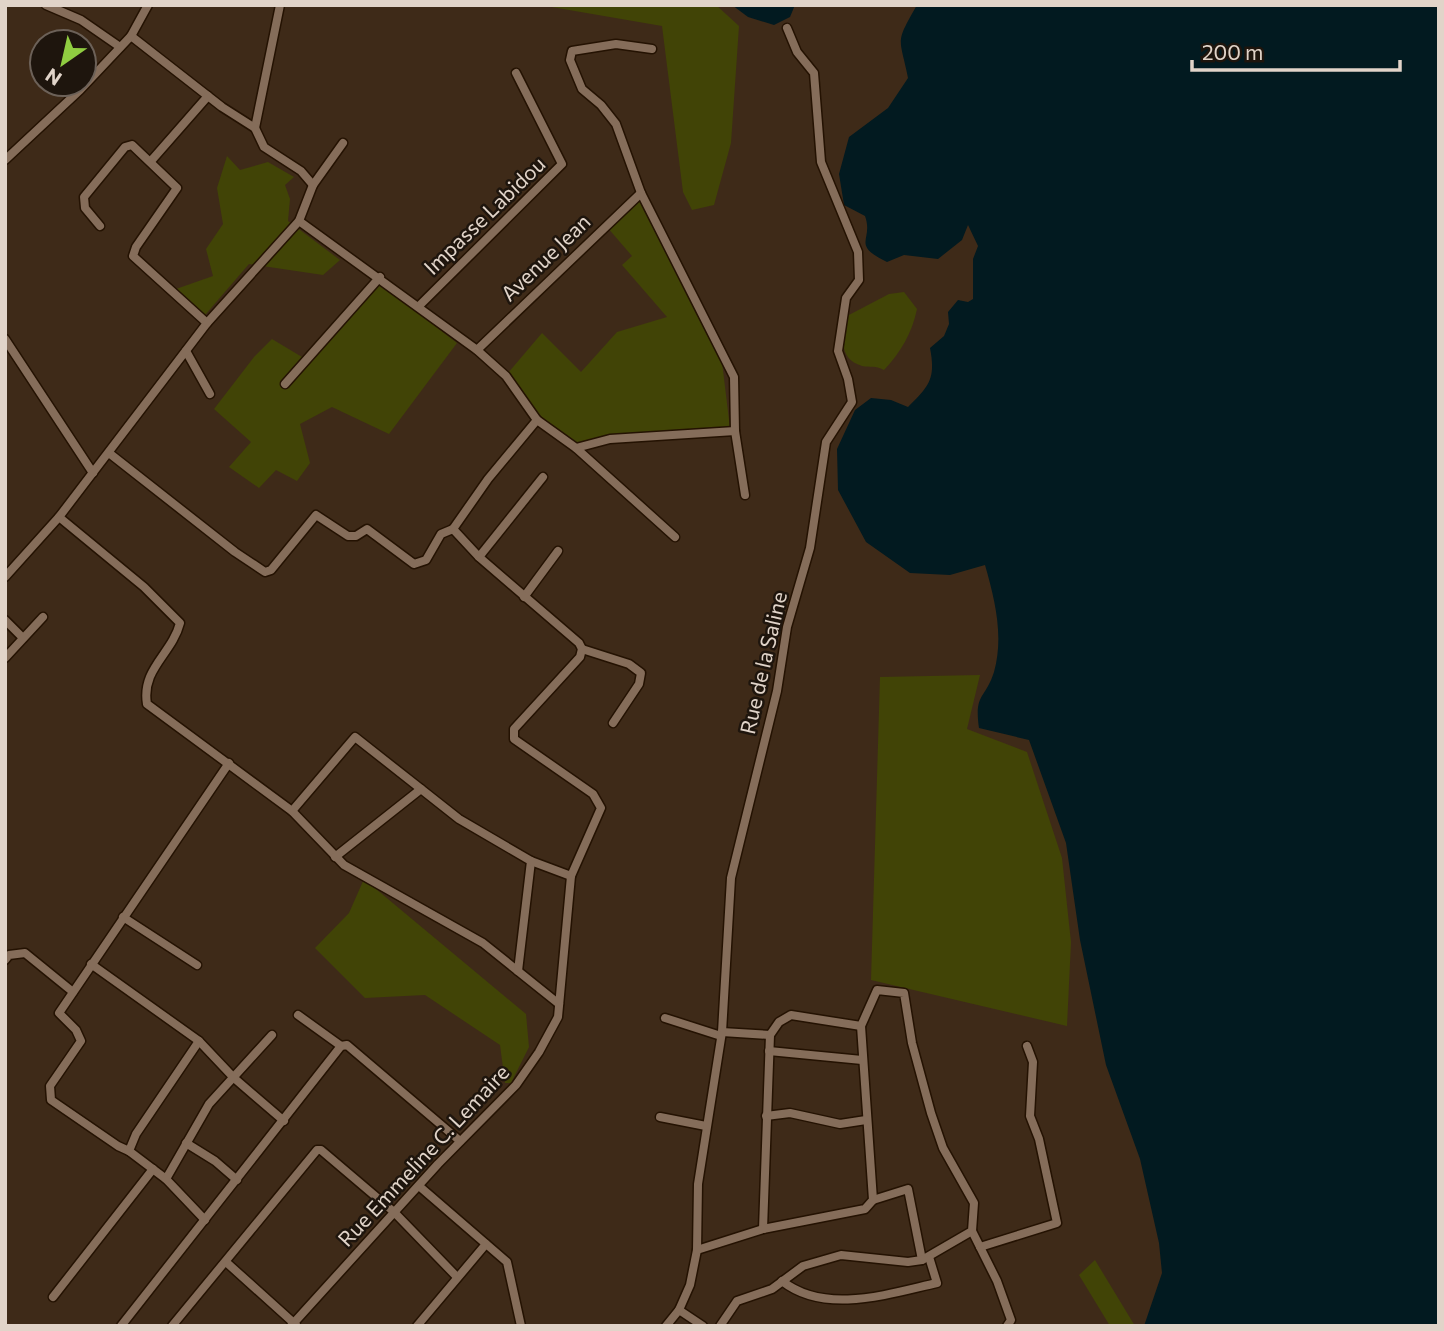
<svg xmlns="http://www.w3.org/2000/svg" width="1444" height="1331" font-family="Commissioner,sans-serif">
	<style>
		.green { fill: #414406 }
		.water { fill: #021a20 }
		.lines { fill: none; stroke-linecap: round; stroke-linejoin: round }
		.minor-casing { stroke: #241202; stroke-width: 11 }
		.minor { stroke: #856d5a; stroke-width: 8 }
		.labels { text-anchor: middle; stroke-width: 5; stroke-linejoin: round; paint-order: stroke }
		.street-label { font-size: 21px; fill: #e1d4c9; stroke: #1e150d }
	</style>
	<rect width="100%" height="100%" fill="#3e2a18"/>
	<!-- green -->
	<g class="green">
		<polygon points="540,5 716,5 739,26 731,143 714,205 692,210 683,192 662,26"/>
		<polygon points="227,156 240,170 268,162 294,177 285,185 290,199 288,221 340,260 323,275 249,264 205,315 176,289 213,276 206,249 223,224 217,188"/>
		<polygon points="641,197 722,362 730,428 576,445 534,413 508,373 542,333 581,372 617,332 667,317 622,265 632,256 607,227"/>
		<polygon points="373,278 457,343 389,434 332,407 300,424 310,463 297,481 276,470 259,488 229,467 251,442 214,409 254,357 272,339 302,357"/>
		<path d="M904,292L917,309C912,333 901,352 884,370C875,365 870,368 862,366C837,358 843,336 847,316L889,294Z"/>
		<polygon points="980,675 967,729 1027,752 1062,858 1071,942 1067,1026 871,980 880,677"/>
		<polygon points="364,879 526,1014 529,1047 511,1083 505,1083 500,1045 425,995 365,998 315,948 349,913"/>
		<polygon points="1095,1260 1135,1326 1110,1326 1079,1275"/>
	</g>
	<!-- water -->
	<g class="water">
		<polygon points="732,5 795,5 790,17 774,25 748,17"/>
		<path d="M917,5H1439V1326H1144L1162,1273L1159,1243L1140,1159L1106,1065L1080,940L1066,843L1029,740L979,728C974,693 985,700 994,672C1004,636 995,600 985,565L950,575L910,573L866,542L838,490L837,449L855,410L871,398L891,400L908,407C929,386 936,379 930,348L944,336L949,324L948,312L958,300L968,302L973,299V259L978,246L968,225L962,240L938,259L904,255L887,262C850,244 874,241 865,216L844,205L839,174L849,137L888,108L908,78C900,37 894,45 917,5Z"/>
	</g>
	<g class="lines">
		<!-- minor casing -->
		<g class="minor-casing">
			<g id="minor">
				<polyline points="46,5 81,20 120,47"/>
				<polyline points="280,5 255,128 264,147 301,171 313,185"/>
				<polyline points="131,36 222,107 255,128"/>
				<polyline points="652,49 616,44 572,51 570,60 582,89 601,105 616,124 641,193 734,377 735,431 745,495"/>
				<polyline points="5,160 80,90 131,36 148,5"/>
				<polyline points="151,161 208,96"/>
				<polyline points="100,226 85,208 84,197 125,147 132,145 177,188 136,247 133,256 207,323"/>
				<polyline points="420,305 562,164 516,73"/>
				<polyline points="5,339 93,473"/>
				<polyline points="477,350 641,193"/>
				<polyline points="186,351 210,394"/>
				<polyline points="285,384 380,277"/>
				<polyline points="537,420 576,448 610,439 735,431"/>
				<polyline points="576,448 675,537"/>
				<polyline points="109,453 235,552 265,572 271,570 316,515 348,536 356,536 367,529 414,564 426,560 441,534 453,529"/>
				<path d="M59,517L144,587L180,623C172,654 141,669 147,704L292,811L344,865L483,943L559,1004"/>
				<polyline points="479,557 543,477"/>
				<polyline points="5,577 59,517 207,323 299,221 313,185 343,143"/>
				<polyline points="524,597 558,551"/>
				<polyline points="5,620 23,638"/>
				<polyline points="582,649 629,664 641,673 639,684 613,723"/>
				<polyline points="5,658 43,617"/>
				<polyline points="292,811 355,737 421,789"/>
				<polyline points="335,857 421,789 459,819 531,861 518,971"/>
				<polyline points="531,861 571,876"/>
				<polyline points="123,917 197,965"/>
				<polyline points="5,960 9,955 25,953 73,992"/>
				<polyline points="91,964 199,1041 234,1078 284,1121"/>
				<polyline points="298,1015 341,1046"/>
				<polyline points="665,1018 721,1036"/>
				<polyline points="722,1032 770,1035"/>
				<polyline points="199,1041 136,1134 129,1151 166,1179 205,1220"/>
				<polyline points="769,1051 862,1060"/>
				<polyline points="766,1116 790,1113 840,1124 866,1120"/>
				<polyline points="660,1117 706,1126"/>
				<polyline points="186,1143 215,1161 237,1180"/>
				<polyline points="129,1151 118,1146 51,1100 50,1086 81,1041 76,1030 59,1013 229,763"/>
				<polyline points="166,1179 209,1104 272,1035"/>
				<polyline points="419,1186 507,1262 521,1326"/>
				<polyline points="873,1200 908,1189 922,1260"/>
				<polyline points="763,1229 770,1035 779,1022 791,1015 861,1026"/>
				<polyline points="972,1231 997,1281 1011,1320 1007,1326"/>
				<polyline points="980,1247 1057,1223 1039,1139 1030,1116 1033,1062 1027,1046"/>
				<polyline points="697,1250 763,1229 865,1209 873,1200 861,1026 877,990 904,993 912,1043 931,1113 943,1148 974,1203 972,1231 922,1260 908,1262 841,1255 803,1266 772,1289 737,1301 720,1326"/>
				<polyline points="226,1262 296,1325"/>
				<path d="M782,1281C825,1315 888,1294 937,1283L929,1257"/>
				<polyline points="53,1297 153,1169"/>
				<polyline points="679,1310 703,1326"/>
				<polyline points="121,1326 341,1046 347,1045 460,1141"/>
				<polyline points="172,1326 317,1150 321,1150 394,1212 457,1277"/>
				<polyline points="291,1326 438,1164 516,1085 539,1052 558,1017 571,876 601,808 593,794 514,739 514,729 580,657 582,649 579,643 479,557 453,529 488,479 537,420 506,376 477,350 299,221"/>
				<polyline points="417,1326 486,1244"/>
				<polyline points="666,1326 679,1310 690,1285 697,1250 698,1184 722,1032 731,878 777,691 787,627 810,548 826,442 852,402 848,379 838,351 846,298 859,280 858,252 821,162 814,73 797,52 787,28"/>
			</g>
		</g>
		<!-- minor -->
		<use href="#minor" class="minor"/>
	</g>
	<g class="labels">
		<!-- street labels -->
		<g class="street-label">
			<text transform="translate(485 216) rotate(-44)" y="7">Impasse Labidou</text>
			<text transform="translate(546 258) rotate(-44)" y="7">Avenue Jean</text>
			<text transform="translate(764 663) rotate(-77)" y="7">Rue de la Saline</text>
			<text transform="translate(424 1156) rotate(-47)" y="7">Rue Emmeline C. Lemaire</text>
		</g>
	</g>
	<!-- border -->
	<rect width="1444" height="1331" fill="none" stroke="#e1d4c9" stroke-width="14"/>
	<!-- north arrow -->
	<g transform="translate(63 63) rotate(214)"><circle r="33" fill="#1e150d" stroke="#6c6158" stroke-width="2"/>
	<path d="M0-5L12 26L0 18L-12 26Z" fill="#90cd41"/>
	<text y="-10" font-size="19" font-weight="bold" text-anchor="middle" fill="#e1d4c9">N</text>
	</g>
	<!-- scale -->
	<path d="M1192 60v10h208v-10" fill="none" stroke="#e1d4c9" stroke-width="3.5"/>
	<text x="1202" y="60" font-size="21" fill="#e1d4c9" stroke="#1e150d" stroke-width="5" paint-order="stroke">200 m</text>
</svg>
